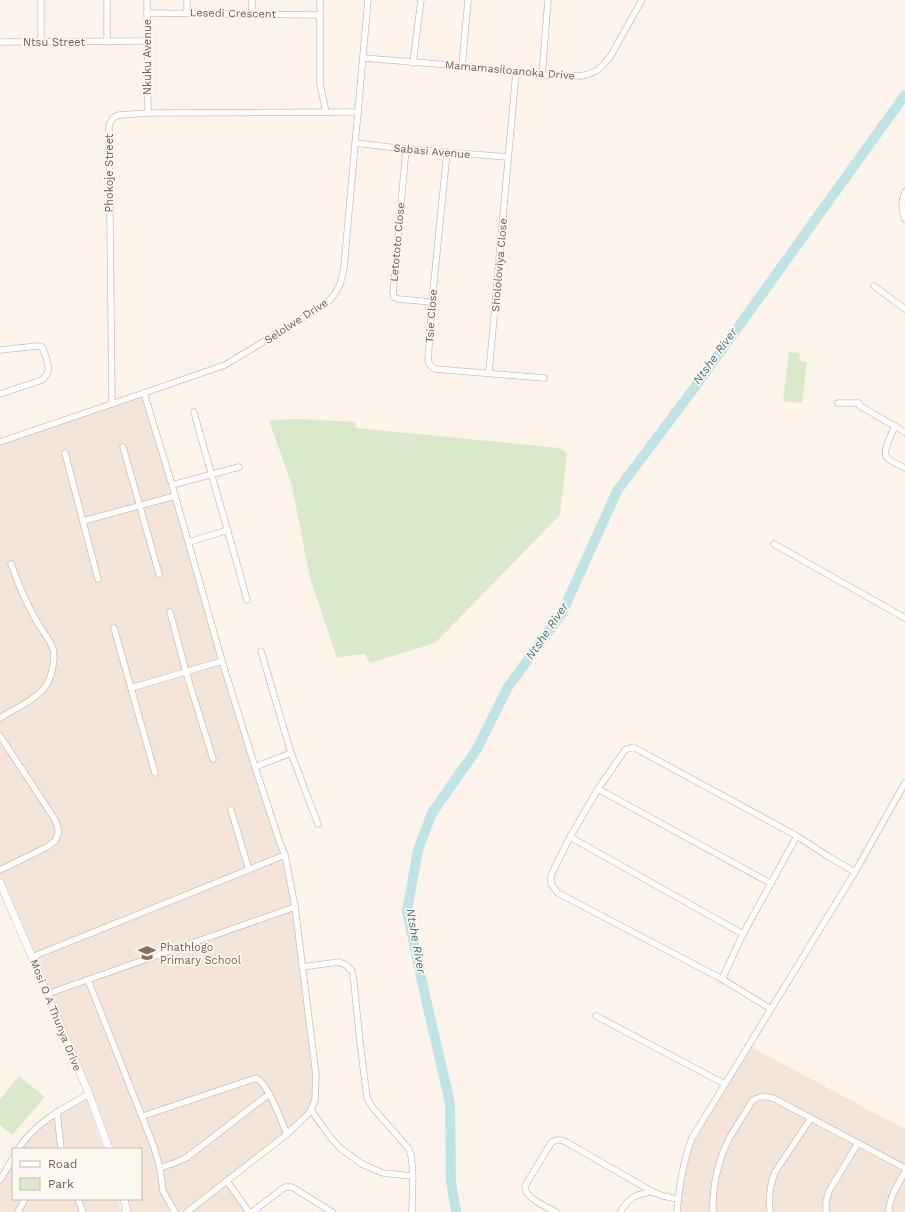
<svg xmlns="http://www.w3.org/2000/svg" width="905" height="1212" font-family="'Work Sans',sans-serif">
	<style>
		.residential { fill: #f3e5da }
		.green { fill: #d9e9ca }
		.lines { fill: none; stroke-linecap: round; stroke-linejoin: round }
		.river { stroke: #c0e3e5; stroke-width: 10 }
		.minor-casing { stroke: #d0bdb3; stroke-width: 7 }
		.tertiary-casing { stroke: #d0bdb3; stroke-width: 8 }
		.minor { stroke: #fff; stroke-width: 5.5 }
		.tertiary { stroke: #fff; stroke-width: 7 }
		.labels { text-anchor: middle; stroke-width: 3.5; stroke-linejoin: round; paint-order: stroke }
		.street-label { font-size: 11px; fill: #76594f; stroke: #fef8f2 }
		.education-label { font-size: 11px; fill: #785e54; stroke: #fef8f2; text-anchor: start }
		.water-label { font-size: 12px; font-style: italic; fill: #437679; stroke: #fef8f2 }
	</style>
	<rect width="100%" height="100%" fill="#fcf4eb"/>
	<!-- residential -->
	<g class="residential">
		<polygon points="144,393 222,661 288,868 316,1092 307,1115 227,1181 249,1212 127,1212 124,1199 141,1199 141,1149 109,1149 0,883 0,442"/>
		<polygon points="749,1046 905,1129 905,1212 679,1212 681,1180 690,1151 697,1132"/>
		<polygon points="86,1097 103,1149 21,1149 28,1138 51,1116"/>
		<polygon points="13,1161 13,1199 118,1199 122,1212 0,1212 0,1182"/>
	</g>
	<!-- green -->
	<g class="green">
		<polygon points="789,352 800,353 799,361 807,362 802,403 783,401"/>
		<polygon points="301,419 355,422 356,428 560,448 567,453 560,515 435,643 370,663 365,654 355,655 337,658 310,578 292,486 269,420"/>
		<polygon points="19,1076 45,1097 12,1135 0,1125 0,1099"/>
	</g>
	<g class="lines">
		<!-- river -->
		<polyline class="river" points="456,1212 451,1181 450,1103 427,1004 407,911 418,850 432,813 477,749 508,687 562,613 617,491 695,387 905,95"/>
		<!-- minor casing -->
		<g class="minor-casing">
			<g id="minor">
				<polyline points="41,0 41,41"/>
				<polyline points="147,0 148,113"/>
				<polyline points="252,0 252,13"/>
				<polyline points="320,0 320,84 326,112"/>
				<polyline points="147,13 320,15"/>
				<polyline points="187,13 187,0"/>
				<polyline points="0,42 147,41"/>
				<polyline points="107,42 107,0"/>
				<polyline points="363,58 462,66 542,75 580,76 589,74 598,70 610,57 642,0"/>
				<polyline points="413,63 421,0"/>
				<polyline points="462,66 468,0"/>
				<polyline points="542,75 548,0"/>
				<polyline points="355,143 406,149 508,157"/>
				<polyline points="406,149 393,293 394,297 398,299 432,302"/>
				<polyline points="447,152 432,302 428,361 431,366 435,369 544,378"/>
				<path d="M905,192C901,201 901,210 905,219"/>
				<polyline points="874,286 905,309"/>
				<path d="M0,350L37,346L42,347C45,353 49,365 48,371C47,375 45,377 42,380L0,394"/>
				<polyline points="489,372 516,72"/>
				<polyline points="144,393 172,485 222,661 255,767 280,843 285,855 295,907 316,1075 315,1100 311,1110 307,1115 287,1134 187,1212"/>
				<polyline points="838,403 859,403 860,406 905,432"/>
				<polyline points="112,404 109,125 113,118 119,115 148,113 358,112"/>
				<path d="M194,412C211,475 230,537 247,600"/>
				<path d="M895,426C892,433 883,450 886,456C889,462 900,465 905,468"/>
				<path d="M0,442L144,393L225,365L327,303C339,290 341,284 344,267L368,0"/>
				<polyline points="123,447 159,574"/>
				<polyline points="65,453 98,579"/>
				<polyline points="172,485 239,467"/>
				<polyline points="83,521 175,496"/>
				<polyline points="189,542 228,530"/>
				<polyline points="774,544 905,618"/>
				<polyline points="170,612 186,672 213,759"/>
				<polyline points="114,628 155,773"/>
				<polyline points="261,651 291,753 318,824"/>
				<polyline points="131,688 222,661"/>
				<path d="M0,718C14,709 35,700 45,687C51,679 56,659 53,649C50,639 41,630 36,620C26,603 18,583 11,564"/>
				<polyline points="0,736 54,818 58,827 58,834 55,841 47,847 0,870"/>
				<polyline points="255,767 291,753"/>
				<polyline points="598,789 770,883"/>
				<polyline points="231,810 249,870"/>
				<polyline points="570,837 743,934"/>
				<polyline points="32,957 285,855"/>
				<path d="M302,967L339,962L346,965L352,971L354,983L360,1042L367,1098L373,1108L409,1149C415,1164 412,1194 412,1212"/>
				<polyline points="722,979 743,934 797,836"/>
				<polyline points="88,980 154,1147 160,1168 163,1191 168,1200 175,1212"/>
				<polyline points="47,994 295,907"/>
				<polyline points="771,1009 722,979 558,893 551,884 551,877 553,871 570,837 598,789 625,750 633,747 797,836 829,857 855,872"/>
				<polyline points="596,1016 725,1084"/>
				<polyline points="311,1110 330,1137 340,1148 362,1164 383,1173 412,1176"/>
				<polyline points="57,1112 61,1149"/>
				<path d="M143,1116L256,1078C268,1083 281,1121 287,1134"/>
				<path d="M18,1149C36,1122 62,1109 89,1094"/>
				<polyline points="160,1168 177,1162 186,1158 269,1094"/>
				<polyline points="0,1180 13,1158"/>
				<polyline points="227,1181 249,1212"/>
				<polyline points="78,1199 83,1212"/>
				<polyline points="18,1212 25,1199"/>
				<polyline points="252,1212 285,1187 292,1187 332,1212"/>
				<path d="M556,1212C547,1207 524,1198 525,1186L551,1143C556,1139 560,1139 566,1142L653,1192L663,1196L678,1199"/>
				<path d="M620,1212C630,1197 635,1194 653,1192"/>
				<path d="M677,1212C679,1187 683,1162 692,1138L855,872L905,783"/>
				<path d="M713,1212C712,1188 718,1160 729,1139C736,1126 745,1114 752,1101C759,1096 764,1096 773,1098L905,1168"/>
				<path d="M770,1212C768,1198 770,1185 775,1172L811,1118"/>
				<polyline points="826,1212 826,1202 829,1191 858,1143"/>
				<path d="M889,1212C889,1197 898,1185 905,1172"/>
			</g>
		</g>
		<!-- tertiary casing -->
		<g class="tertiary-casing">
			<g id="tertiary">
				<polyline points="0,883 32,957 89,1094 109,1149"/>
				<polyline points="124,1199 127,1212"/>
			</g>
		</g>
		<!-- minor -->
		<use href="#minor" class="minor"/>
		<!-- tertiary -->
		<use href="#tertiary" class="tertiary"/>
	</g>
	<!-- icons -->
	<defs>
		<g id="school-bare" transform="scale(1.38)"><path d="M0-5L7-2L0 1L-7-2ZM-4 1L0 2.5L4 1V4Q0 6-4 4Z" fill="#8d6e63" stroke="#fef8f2" stroke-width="2.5" paint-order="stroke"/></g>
	</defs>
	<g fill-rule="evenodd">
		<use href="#school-bare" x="147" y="953"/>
	</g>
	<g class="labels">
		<!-- street labels -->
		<g class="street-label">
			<text transform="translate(233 13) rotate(1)" y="4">Lesedi Crescent</text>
			<text x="54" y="46">Ntsu Street</text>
			<text transform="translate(147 57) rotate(-90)" y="4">Nkuku Avenue</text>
			<text transform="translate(510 70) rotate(5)" y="4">Mamamasiloanoka Drive</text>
			<text transform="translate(432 151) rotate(5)" y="4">Sabasi Avenue</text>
			<text transform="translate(109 173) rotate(-90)" y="4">Phokoje Street</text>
			<text transform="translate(397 242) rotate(-85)" y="4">Letototo Close</text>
			<text transform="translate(499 265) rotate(-85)" y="4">Shololoviya Close</text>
			<text transform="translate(431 316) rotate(-86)" y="4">Tsie Close</text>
			<text transform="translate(296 321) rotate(-33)" y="4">Selolwe Drive</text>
			<text transform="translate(56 1015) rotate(68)" y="4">Mosi O A Thunya Drive</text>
		</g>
		<!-- education labels -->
		<g class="education-label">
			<text x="160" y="951">Phathlogo<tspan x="160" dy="13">Primary School</tspan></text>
		</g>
		<!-- water labels -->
		<g class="water-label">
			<text transform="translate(715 356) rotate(-54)" y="4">Ntshe River</text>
			<text transform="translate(547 631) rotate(-56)" y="4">Ntshe River</text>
			<text transform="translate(416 941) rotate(80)" y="4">Ntshe River</text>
		</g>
	</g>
	<!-- legend -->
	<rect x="12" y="1148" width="130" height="52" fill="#fef8f2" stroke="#c8b8b1"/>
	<rect x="20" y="1161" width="20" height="6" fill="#ffffff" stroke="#c8b8b1"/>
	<text x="48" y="1168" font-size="12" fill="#76594f">Road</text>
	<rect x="20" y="1178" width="20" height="12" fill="#d9e9ca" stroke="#c8b8b1"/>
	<text x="48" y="1188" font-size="12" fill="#76594f">Park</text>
</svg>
